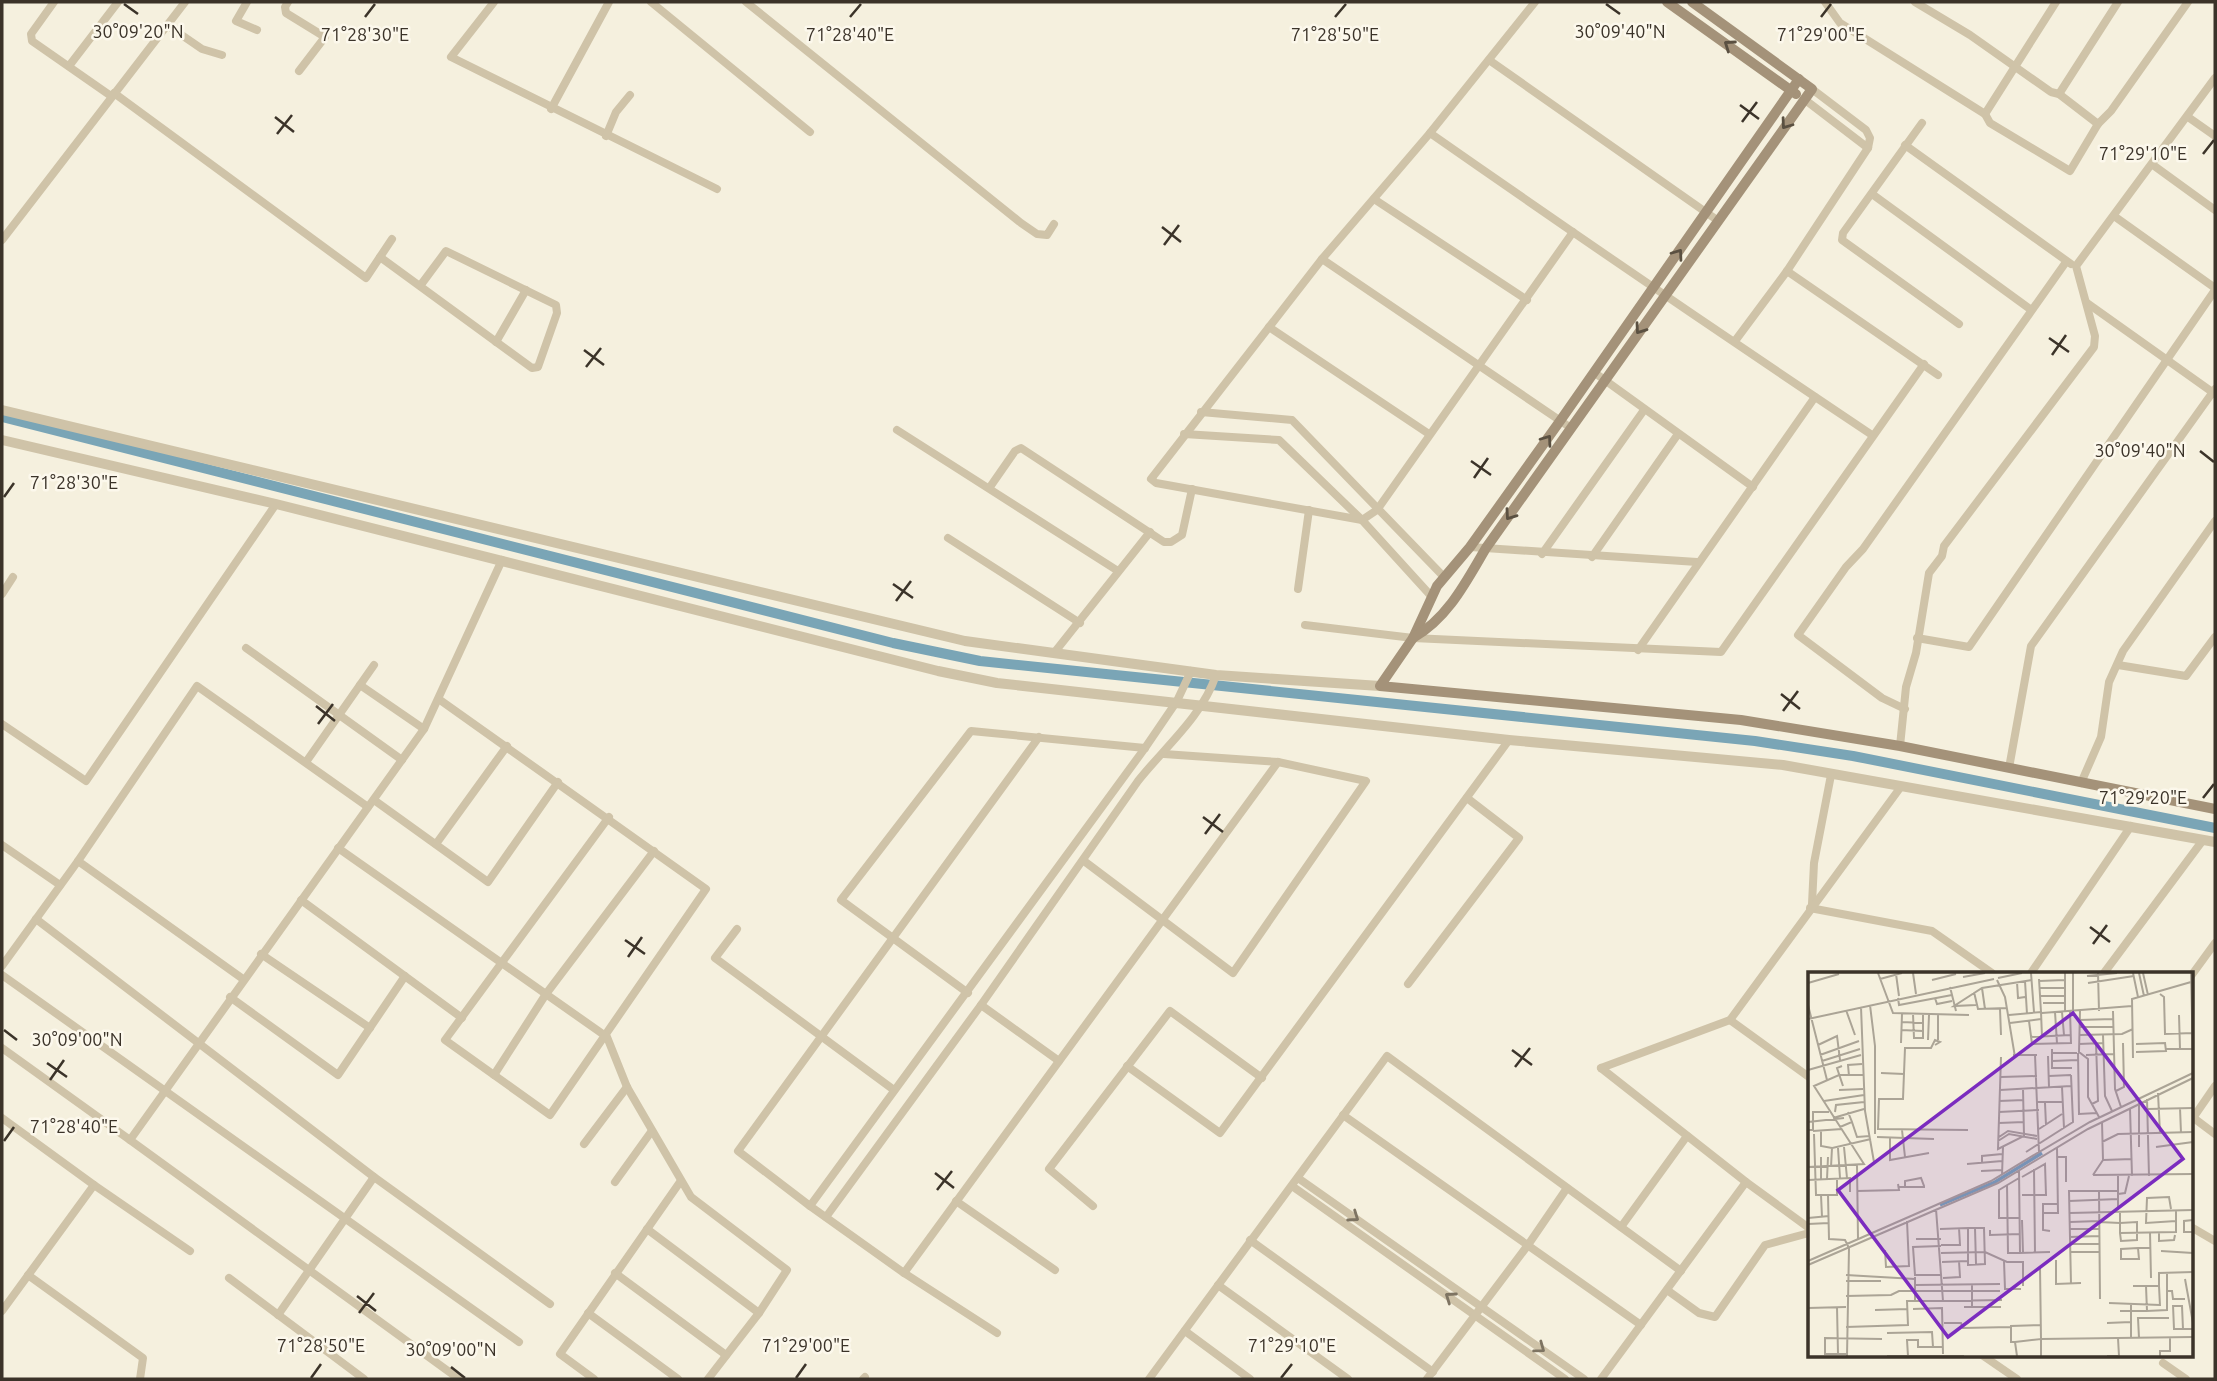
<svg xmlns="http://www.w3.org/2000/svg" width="2217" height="1381" font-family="Ubuntu,sans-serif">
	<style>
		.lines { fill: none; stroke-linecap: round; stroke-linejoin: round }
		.canal { stroke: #7aa5b6; stroke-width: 10 }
		.minor { stroke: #cfc3a8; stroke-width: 8 }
		.tertiary { stroke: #cfc3a8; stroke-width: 10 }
		.secondary { stroke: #a49279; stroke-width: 10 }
		.oneway { stroke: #5a5041 }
		.oneway2 { stroke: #7e7462 }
		.ticks { fill: none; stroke: #3b3329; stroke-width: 2.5 }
		.inset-river { fill: none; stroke: #7aa5b6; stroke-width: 3.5 }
		.inset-road { fill: none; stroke: #aba496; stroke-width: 2 }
		.view { fill: #7b2cbf; fill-opacity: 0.15; stroke: #7b2cbf; stroke-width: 3.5 }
		.inset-edge { fill: none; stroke: #3b3329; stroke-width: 3.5 }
		.ticks-label { font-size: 18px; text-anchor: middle; fill: #3b3329; stroke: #fcf8ec; stroke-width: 5; stroke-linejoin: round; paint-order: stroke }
	</style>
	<rect width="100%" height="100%" fill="#f5f0de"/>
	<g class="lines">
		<!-- canal -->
		<polyline class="canal" points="2,417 893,643 980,661 1755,741 1853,756 2215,828"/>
		<!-- minor -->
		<g class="minor">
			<polyline points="54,2 31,34 32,41 111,96"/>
			<polyline points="247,2 236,21 257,30"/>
			<polyline points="288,2 285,7 286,13 325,37 299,71"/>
			<polyline points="494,2 451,57 717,189"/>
			<polyline points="651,2 810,132"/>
			<polyline points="746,2 1021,223 1037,234 1047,235 1054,224"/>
			<polyline points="1535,2 1430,133 1322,259 1151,479 1156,483 1362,520 1377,510 1573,232"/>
			<polyline points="1825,2 1840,23 1985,114 1990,123 2070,171 2098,124 2111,111 2188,2"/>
			<polyline points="1915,2 1970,35 2051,92 2059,94 2098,124"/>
			<polyline points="167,25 202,49 222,55"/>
			<polyline points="1489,60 1717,220"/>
			<polyline points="69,66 118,2"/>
			<polyline points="114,93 366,278 392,239"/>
			<polyline points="2059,94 2118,2"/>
			<polyline points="1804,99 1868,148"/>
			<polyline points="551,109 609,2"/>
			<polyline points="1985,114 2056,2"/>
			<polyline points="2188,117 2215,136"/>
			<polyline points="1922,123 1843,233 1842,240 1959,324"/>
			<path d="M1430,133C1576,235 1724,336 1872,435"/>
			<polyline points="606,136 616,112 630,95"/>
			<polyline points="1905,145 2071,264"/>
			<polyline points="2153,165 2215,210"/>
			<polyline points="1872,194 2030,309"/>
			<polyline points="1374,199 1527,300"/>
			<polyline points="2114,216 2215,288"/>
			<polyline points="2,240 185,2"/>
			<polyline points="380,257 532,368 538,367 557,313 556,305 446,251 420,286"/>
			<polyline points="1322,259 1571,428"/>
			<polyline points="1787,271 1938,375"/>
			<polyline points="2087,303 2215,394"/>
			<polyline points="1269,327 1429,434"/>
			<polyline points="1735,341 1787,271 1868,148 1870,138 1866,130 1812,89"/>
			<polyline points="496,342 526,290"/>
			<polyline points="1595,373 1753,487"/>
			<polyline points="1201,412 1292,420 1444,577"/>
			<polyline points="897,430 1118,571"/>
			<polyline points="1184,434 1279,440 1362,520 1432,597"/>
			<polyline points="990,487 1015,451 1021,448 1164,542 1171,542 1182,535 1192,489"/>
			<polyline points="948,538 1080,623"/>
			<polyline points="1470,547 1697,562"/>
			<polyline points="1542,554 1644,410"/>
			<polyline points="1592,557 1678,434"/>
			<polyline points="1298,589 1309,510"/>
			<polyline points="2,594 13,577"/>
			<polyline points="1305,625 1413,638 1721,652 1924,364"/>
			<polyline points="1917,638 1969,647 2215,290"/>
			<polyline points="246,648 402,760"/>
			<polyline points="1638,650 1815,397"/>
			<polyline points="1054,653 1150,532"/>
			<polyline points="2118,665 2186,676 2215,637"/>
			<polyline points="360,685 424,729"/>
			<polyline points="440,700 706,889 550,1115 445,1040 609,817"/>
			<polyline points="1905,709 1882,698 1798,635 1846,567 1863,549 2066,262"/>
			<polyline points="2,724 86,781 276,504"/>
			<polyline points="1900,746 1906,687 1916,653 1929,573 1942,556 1944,546 2094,347 2095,336 2076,266 2215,78"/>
			<polyline points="306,762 374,665"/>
			<polyline points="2009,768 2031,646 2215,389"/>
			<polyline points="2081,783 2101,737 2109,682 2123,651 2215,521"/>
			<polyline points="374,800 488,882 558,782"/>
			<polyline points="436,844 507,746"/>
			<polyline points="2,845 60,885"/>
			<polyline points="338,848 607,1037 627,1087 691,1197 787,1270 759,1313 708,1379"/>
			<polyline points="1084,861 1233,973 1366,781 1278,762 1164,754"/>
			<polyline points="301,900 462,1018"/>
			<polyline points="1812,904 1814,863 1831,775"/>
			<polyline points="1810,908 1932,931 1992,973"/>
			<polyline points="36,919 374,1177 550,1304"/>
			<polyline points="737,929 715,958 894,1090"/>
			<polyline points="261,954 370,1028"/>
			<polyline points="2,966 78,861"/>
			<polyline points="2031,973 2131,826"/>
			<polyline points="2104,973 2203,840"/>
			<polyline points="2,975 519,1342"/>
			<polyline points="2191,976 2215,943"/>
			<polyline points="243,979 78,861 197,686 368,807"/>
			<polyline points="1408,984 1519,838 1467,798"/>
			<polyline points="968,993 841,900 971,731 1145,748"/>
			<polyline points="230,997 338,1075 405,976"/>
			<polyline points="981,1005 1059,1061"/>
			<polyline points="1730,1020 1809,1077"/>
			<polyline points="2,1048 130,1140"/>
			<polyline points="1127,1066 1220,1133 1509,740"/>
			<polyline points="1601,1068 1730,1020 1900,788"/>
			<polyline points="1601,1068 1746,1182 1809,1228"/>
			<polyline points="494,1075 546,994 654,851"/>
			<polyline points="1343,1115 1641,1325"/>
			<polyline points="2191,1116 2215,1134"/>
			<polyline points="2,1118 94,1185 2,1311"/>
			<polyline points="2193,1118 2215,1086"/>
			<polyline points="584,1144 627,1087"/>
			<polyline points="1298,1178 1584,1379"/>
			<polyline points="615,1182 651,1132"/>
			<polyline points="94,1185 190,1251"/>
			<polyline points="1292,1186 1565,1379"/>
			<polyline points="956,1201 1055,1270"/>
			<polyline points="810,1206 738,1151 1039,737"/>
			<polyline points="1093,1206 1049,1169 1170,1011 1262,1078"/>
			<path d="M826,1217L981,1005L1138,781C1164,748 1202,717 1216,675"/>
			<polyline points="1621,1227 1687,1136"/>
			<polyline points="2191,1227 2215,1241"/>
			<polyline points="647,1229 759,1313"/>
			<polyline points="1250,1240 1433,1372"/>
			<polyline points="615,1273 726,1355"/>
			<polyline points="904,1273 1278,762"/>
			<polyline points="28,1275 143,1358 140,1379"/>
			<polyline points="229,1278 364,1379"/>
			<polyline points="1218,1285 1348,1379"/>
			<polyline points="1667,1290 1699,1313 1715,1317 1765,1245 1809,1233"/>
			<polyline points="588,1313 678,1379"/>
			<polyline points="278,1315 374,1177"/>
			<polyline points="1185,1331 1250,1379"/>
			<polyline points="997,1333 904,1273 810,1206 1145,748 1177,701 1191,671"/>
			<polyline points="1982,1355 2017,1379"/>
			<polyline points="2163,1363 2186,1379"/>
			<polyline points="459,1379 130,1140 424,729 502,560"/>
			<polyline points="594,1379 560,1354 680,1182"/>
			<polyline points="863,1379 865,1377"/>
			<polyline points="1149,1379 1387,1056 1681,1271"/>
			<polyline points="1427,1379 1528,1245 1567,1188"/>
			<polyline points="1601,1379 1746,1182"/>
		</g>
		<!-- tertiary -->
		<g class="tertiary">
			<polyline points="2,410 965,641 1216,675 1380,686"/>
			<polyline points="2,440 276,504 938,671 997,683 1509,740 1783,765 2215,842"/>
		</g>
		<!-- secondary -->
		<g class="secondary">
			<polyline points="1667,2 1796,94"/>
			<polyline points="1799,79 1560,421 1470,547 1437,586 1413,638 1380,686 1741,720 1900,746 2215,809"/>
			<path d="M1413,638C1448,618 1466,582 1486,548L1812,89L1692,2"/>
		</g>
	</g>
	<!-- one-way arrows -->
	<defs><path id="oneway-chevron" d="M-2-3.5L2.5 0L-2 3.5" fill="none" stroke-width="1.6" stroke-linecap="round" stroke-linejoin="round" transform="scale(1.75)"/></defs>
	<g class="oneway">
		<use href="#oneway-chevron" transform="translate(1729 45) rotate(-145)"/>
		<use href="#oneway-chevron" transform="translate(1786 124) rotate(126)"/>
		<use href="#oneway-chevron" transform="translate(1678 254) rotate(-54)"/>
		<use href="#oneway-chevron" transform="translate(1640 329) rotate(125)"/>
		<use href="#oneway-chevron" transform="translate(1547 440) rotate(-54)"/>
		<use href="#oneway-chevron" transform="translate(1510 515) rotate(125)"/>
	</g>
	<g class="oneway2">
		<use href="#oneway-chevron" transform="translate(1354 1217) rotate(35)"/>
		<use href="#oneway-chevron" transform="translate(1450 1297) rotate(-145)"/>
		<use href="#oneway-chevron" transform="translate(1540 1348) rotate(36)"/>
	</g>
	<!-- ticks -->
	<path class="ticks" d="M124,4L138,14M1606,4L1620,14M365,17L375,4M850,17L861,4M1335,17L1346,4M1821,17L1831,4M1740,105L1759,119M275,117L294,132M1742,122L1757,102M277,134L292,115M2203,154L2214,140M1162,227L1181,242M1164,245L1179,225M2049,338L2069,352M584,350L604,365M2052,355L2066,335M586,367L601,348M2200,451L2214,462M1471,461L1491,475M1474,478L1488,458M4,497L14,483M893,584L913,598M896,601L911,581M1781,694L1800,709M316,706L335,721M1783,711L1798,691M318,724L333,704M2203,798L2214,784M1203,817L1223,832M1205,834L1220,814M2090,927L2110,942M625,940L645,954M2093,944L2107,925M628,957L642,937M4,1030L17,1040M1512,1050L1532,1065M47,1063L67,1077M1515,1067L1530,1048M50,1080L64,1060M4,1141L14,1127M935,1173L954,1188M937,1190L952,1171M357,1296L376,1311M359,1313L374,1293M451,1367L465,1378M311,1378L321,1364M796,1378L806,1364M1281,1378L1292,1364"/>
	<!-- overview -->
	<g transform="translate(1808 972)">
		<rect width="385" height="385" fill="#f5f0de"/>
		<path class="inset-river" d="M132,233L187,210L234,181"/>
		<path class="inset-road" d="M70,1L85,41L161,43M105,1L108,22M223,1L226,40M257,1V40M265,1V39M290,1L291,39M325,1L330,25M331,1L336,24M335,1L340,23M383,1L385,86M88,2L91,24M279,4L309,1M155,5L177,1M190,6L214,1M72,7L94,1M231,7L233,40M124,8L148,2M189,8L197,25L207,85M217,9L219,42M231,9L257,8M209,10L210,26L217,25M0,11L31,2M280,11L326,4M142,15L148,39M174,16L177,37M232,16H257M166,20L170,37L199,36M352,22L356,25L357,62L385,61M233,24H257M90,26L91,33L144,23M127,26L129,32L144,29M235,31H257M0,33L19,108M62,33L67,74V162M168,33L146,34L174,16L224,8M53,35L57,139L66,190M192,37L193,63M38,38L47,63M272,39L271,80L280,87V125L291,145M305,39L307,117L313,135M247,40L249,71M254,40L256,63M234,41L324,34M105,42L106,66H115V43M201,43L233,40L234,65M371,43L372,77M0,47L186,7M271,48L305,47M221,49L224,72L263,71L262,39M94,50L115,51M202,51L233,47M271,55H306M93,58L115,59M272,63L314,62L325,57M295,63L297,124L304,139M223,65L262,63M120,68L121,43M130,68V43M93,71L94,42M271,72L295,71M10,73L29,64L32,88M127,73L132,70L127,68L123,76H97L95,127H71L70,157L160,158M244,77V96H264M358,77H384M328,80L358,79L357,71L328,72M244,81H269M270,81L271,142L289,141M12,83L51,69M205,83H229M227,83L231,180L282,150L385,101M278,83L306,82M240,84L241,115M193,85L190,177L216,164L215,117M325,86L324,27L383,10M14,89L52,77M244,89L270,88M34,94L29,96L35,114M0,98L53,83M73,101L96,102M41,104L40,93L54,92M241,104L263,103M193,105L229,104M254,115L256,156M31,118L55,117M192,118L263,114M308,119L316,115L315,71M350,121L352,161M339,127L341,204M16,129L56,123M191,129L216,128M229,130H255M237,131L238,153M331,131V175M284,132L290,129L288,71M322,136L324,204M372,136L373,161M340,137L385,136M27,140L28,133L56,130M191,140L231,138M25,146L56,137M0,150L36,146M44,150L49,165L62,164M191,151L216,150M32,155L44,150L40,140M231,157L254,142M0,158H5V140H21M13,158V174L24,176M94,158L97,185M5,159L34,157M6,162L8,223H29V207M69,165L126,167M191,165L200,159L229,164M82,166V188L121,181M190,169L201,162L229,167M294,170L310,162L385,160M36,175L39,206M348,175L385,170M30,176L32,206M218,180L265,150L263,103M249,185H258V210M295,188L324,187M174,190V184L194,182M159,192L194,189M49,193L50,267M0,195L56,192L6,114L31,103H55M23,195L24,176L63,167M226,197L227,281M211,198L212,281L242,280M173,199L194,198M194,203L195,175M285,203L385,202M285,203L295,188L294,150M310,204V238M214,205L237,192L238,223H214M211,206L191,218V246H212M13,207V185M19,207L20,185M0,208L42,206V220M199,213L200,281H212M91,215H116V214L113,206L97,209V215M49,219L91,218L90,212M291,219L292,327M310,222L317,221L321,204M13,223L14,245M20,223L21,267L37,268L41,276L39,384M261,229L310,227M128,237L135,329L194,328M363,237L361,225L339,226L338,251L368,249M235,241H250L249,176M262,241L385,238M0,246L21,244M214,248L215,281M385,248L376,249V260H385M262,250L291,249M291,250L312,251L329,250V268L313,269L312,261V239M0,252L21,251M167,256L168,292M132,257L160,256H176L177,292L160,293V256M262,257H292M182,258V263L212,262M242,259L235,258V232H250M342,260L343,306M351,260V269L366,268L367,263M312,261L368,260V238M262,265L291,264M108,267H133M262,272H292M133,273H152L151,256M133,274L105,275L107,303H134M330,276L331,287H313V277L330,276H343M77,278L78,295L101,294L99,249M353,279L385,281M262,280H292M133,281L177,280L199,290H215V314M248,288V312L273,311M0,289L183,209L231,180M196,289L197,317H213M134,290L160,289M0,293L190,211L280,157L385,106M232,295L233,367L385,365M38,303L107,307M107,305V329H135M135,306L152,305L151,289M377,307L385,351M38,309H73M263,312L261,219H310M107,313L192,312M164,313V335M325,314H338L339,339L359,338V301M338,314H351L352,334M351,314V301L385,300M359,319H364L365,327H377M38,324L83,323L91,319H192M301,331L352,333M365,333L366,357H385M365,334H374L375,357M29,335L30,382M156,335H193M0,336L38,335M105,337L134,336L135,382M67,338L100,337M312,339H339M136,351H153L155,356L203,355M299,351L323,350M38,355L100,353L99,329H107M79,361L124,360L125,375H135M323,366V333M331,366L330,346H361M207,370L233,367V384M39,382H17V366L74,367M79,384H156M100,384L99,368H110V375H125M209,384L207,370H203V354L232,353M299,384H311L310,366M352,384V379H362V365"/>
		<path class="view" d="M265,41L375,187L140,365L30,218Z"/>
		<rect width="385" height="385" class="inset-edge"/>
	</g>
	<g class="ticks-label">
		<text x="138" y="38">30°09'20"N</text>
		<text x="1620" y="38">30°09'40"N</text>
		<text x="365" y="41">71°28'30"E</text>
		<text x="850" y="41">71°28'40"E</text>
		<text x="1335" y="41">71°28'50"E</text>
		<text x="1821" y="41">71°29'00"E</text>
		<text x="2143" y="160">71°29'10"E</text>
		<text x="2140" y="457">30°09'40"N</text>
		<text x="74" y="489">71°28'30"E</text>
		<text x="2143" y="804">71°29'20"E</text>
		<text x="77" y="1046">30°09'00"N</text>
		<text x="74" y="1133">71°28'40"E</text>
		<text x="321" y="1352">71°28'50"E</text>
		<text x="806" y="1352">71°29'00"E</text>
		<text x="1292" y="1352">71°29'10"E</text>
		<text x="451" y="1356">30°09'00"N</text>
	</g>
	<!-- border -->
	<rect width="2217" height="1381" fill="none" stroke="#3b3329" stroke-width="7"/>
</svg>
